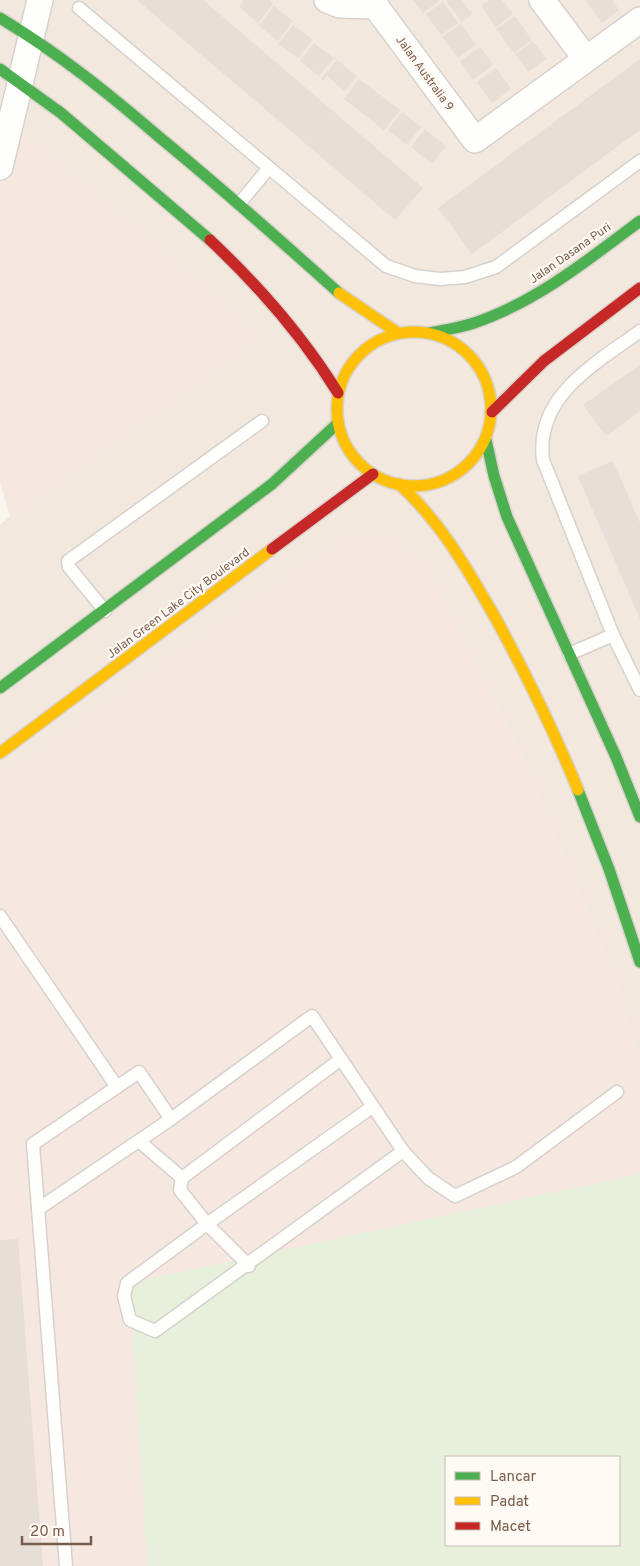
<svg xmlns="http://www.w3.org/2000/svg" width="640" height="1566" font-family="Overpass,sans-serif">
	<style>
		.residential { fill: #f2e8de; fill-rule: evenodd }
		.commercial { fill: #f6e8e1 }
		.green { fill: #e7f0db; fill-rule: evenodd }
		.building { fill: #e6ded7 }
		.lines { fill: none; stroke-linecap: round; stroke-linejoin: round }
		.lane-casing { stroke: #d7d1cb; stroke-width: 15 }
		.street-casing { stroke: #d7d1cb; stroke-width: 28 }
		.fast-casing { stroke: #d9d2cb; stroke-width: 14 }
		.slow-casing { stroke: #d9d2cb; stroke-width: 14 }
		.jam-casing { stroke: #d9d2cb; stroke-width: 14 }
		.lane { stroke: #fefefd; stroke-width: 12 }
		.street { stroke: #fefefd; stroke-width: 25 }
		.fast { stroke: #4caf50; stroke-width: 11 }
		.slow { stroke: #ffc107; stroke-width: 11 }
		.jam { stroke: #c62828; stroke-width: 11 }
		.labels { text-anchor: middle; stroke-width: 4.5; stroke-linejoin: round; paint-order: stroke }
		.street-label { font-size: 12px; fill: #7a5c4d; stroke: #fffaf3 }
	</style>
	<rect width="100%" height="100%" fill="#f9f5f0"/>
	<!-- residential -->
	<path class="residential" d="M0,0H640V1566H0V525L10,516L0,482ZM446,1457H619V1545H446Z"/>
	<!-- commercial -->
	<g class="commercial">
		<polygon points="0,114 257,336 10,516 0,482"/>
		<polygon points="390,537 429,569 522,753 618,982 640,1061 640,1174 130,1283 148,1566 0,1566 0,780 347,538"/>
	</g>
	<!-- green -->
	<path class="green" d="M640,1174V1566H148L129,1283ZM446,1457H619V1545H446Z"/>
	<!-- building -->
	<g class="building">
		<polygon points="137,0 203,0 423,188 395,220"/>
		<polygon points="244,0 269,0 273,3 258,23 239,7"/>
		<polygon points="413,0 438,0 439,1 423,13"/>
		<polygon points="448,0 462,0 472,14 462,22 446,1"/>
		<polygon points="489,0 502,0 513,14 496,27 481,6"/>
		<polygon points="588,0 612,0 619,10 602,23 586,1"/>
		<polygon points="443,2 458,23 441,35 426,14"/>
		<polygon points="274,6 293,21 278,41 259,26"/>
		<polygon points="515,16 532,40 514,53 496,29"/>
		<polygon points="461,24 476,45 458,58 442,37"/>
		<polygon points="293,25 313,40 298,58 278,44"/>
		<polygon points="533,41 546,59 528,72 515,54"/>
		<polygon points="314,43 334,58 319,76 300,61"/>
		<polygon points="480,47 493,65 473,80 460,61"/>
		<polygon points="640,59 640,130 472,254 438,208"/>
		<polygon points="337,60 357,76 345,91 327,76 323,81 321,79"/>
		<polygon points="496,68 511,89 492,103 477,82"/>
		<polygon points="359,79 400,110 384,130 344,99"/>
		<polygon points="402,112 421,127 407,145 388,130"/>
		<polygon points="425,129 446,146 432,164 411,147"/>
		<polygon points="640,365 640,411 606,436 583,405"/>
		<polygon points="613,461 640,523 640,619 578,476"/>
		<polygon points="18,1239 43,1566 0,1566 0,1240"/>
	</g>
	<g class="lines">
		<!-- lane casing -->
		<g class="lane-casing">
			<g id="lane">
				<polyline points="79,8 386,266 415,276 440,279 465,277 496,267 640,161"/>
				<polyline points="239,204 268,169"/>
				<path d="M640,331C595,364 535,396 543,460L613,635L640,690"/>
				<polyline points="105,611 69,567 68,561 262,421"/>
				<polyline points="569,654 613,635"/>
				<polyline points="0,916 117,1087"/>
				<polyline points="341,1059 403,1151 428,1178 455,1196 516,1167 617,1092"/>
				<polyline points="139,1141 182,1178"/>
				<polyline points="38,1209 171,1119 312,1016 341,1059 182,1178 180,1190 207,1224 127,1283 124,1296 130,1320 155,1331 403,1151"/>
				<polyline points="249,1266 207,1224 372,1107"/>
				<polyline points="66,1566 33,1144 139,1072 171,1119"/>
			</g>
		</g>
		<!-- street casing -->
		<g class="street-casing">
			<g id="street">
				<polyline points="327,0 340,5 376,6"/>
				<polyline points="371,0 475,140 640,20"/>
				<polyline points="542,0 586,59"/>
				<polyline points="0,167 40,0"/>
			</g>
		</g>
		<!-- fast casing -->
		<g class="fast-casing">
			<g id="fast">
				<path d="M0,18C57,52 108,93 158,136C220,187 280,240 339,293"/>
				<polyline points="0,69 61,113 210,240"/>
				<path d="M429,333C444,330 459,328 474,323C536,302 588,260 640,221"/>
				<polyline points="486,440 494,476 507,517 616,757 640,817"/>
				<polyline points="0,688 272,484 338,423"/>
				<polyline points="578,790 609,869 640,962"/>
			</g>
		</g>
		<!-- slow casing -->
		<g class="slow-casing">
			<g id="slow">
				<polyline points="339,293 398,333"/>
				<circle cx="414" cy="409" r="77"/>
				<path d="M399,484C441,522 468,570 496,619C526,674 554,731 578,790"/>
				<polyline points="0,753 272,549"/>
			</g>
		</g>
		<!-- jam casing -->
		<g class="jam-casing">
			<g id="jam">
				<path d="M210,240C259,286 302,335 338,393"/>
				<polyline points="492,412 544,361 640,288"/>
				<polyline points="272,549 373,474"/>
			</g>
		</g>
		<!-- lane -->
		<use href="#lane" class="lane"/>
		<!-- street -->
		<use href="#street" class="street"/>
		<!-- fast -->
		<use href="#fast" class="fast"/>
		<!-- slow -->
		<use href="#slow" class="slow"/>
		<!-- jam -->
		<use href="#jam" class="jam"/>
	</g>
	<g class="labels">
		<!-- street labels -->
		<g class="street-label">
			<text transform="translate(425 73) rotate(54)" y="4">Jalan Australia 9</text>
			<text transform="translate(570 253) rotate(-35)" y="4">Jalan Dasana Puri</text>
			<text transform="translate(178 603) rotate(-37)" y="4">Jalan Green Lake City Boulevard</text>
		</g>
	</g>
	<!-- legend -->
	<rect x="445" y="1456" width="175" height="90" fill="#fffaf3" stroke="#cabbb1"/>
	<rect x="455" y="1472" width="25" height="8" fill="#4caf50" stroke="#cabbb1"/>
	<text x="490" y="1481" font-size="15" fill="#7a5c4d">Lancar</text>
	<rect x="455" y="1497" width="25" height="8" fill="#ffc107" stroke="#cabbb1"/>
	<text x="490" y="1506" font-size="15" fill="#7a5c4d">Padat</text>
	<rect x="455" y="1522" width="25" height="8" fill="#c62828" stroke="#cabbb1"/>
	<text x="490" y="1531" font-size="15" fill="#7a5c4d">Macet</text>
	<!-- scale -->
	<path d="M22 1536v8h69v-8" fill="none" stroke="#7a5c4d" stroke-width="2.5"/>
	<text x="30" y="1536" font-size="15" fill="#7a5c4d" stroke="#fffaf3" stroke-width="4" paint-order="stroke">20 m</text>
</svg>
